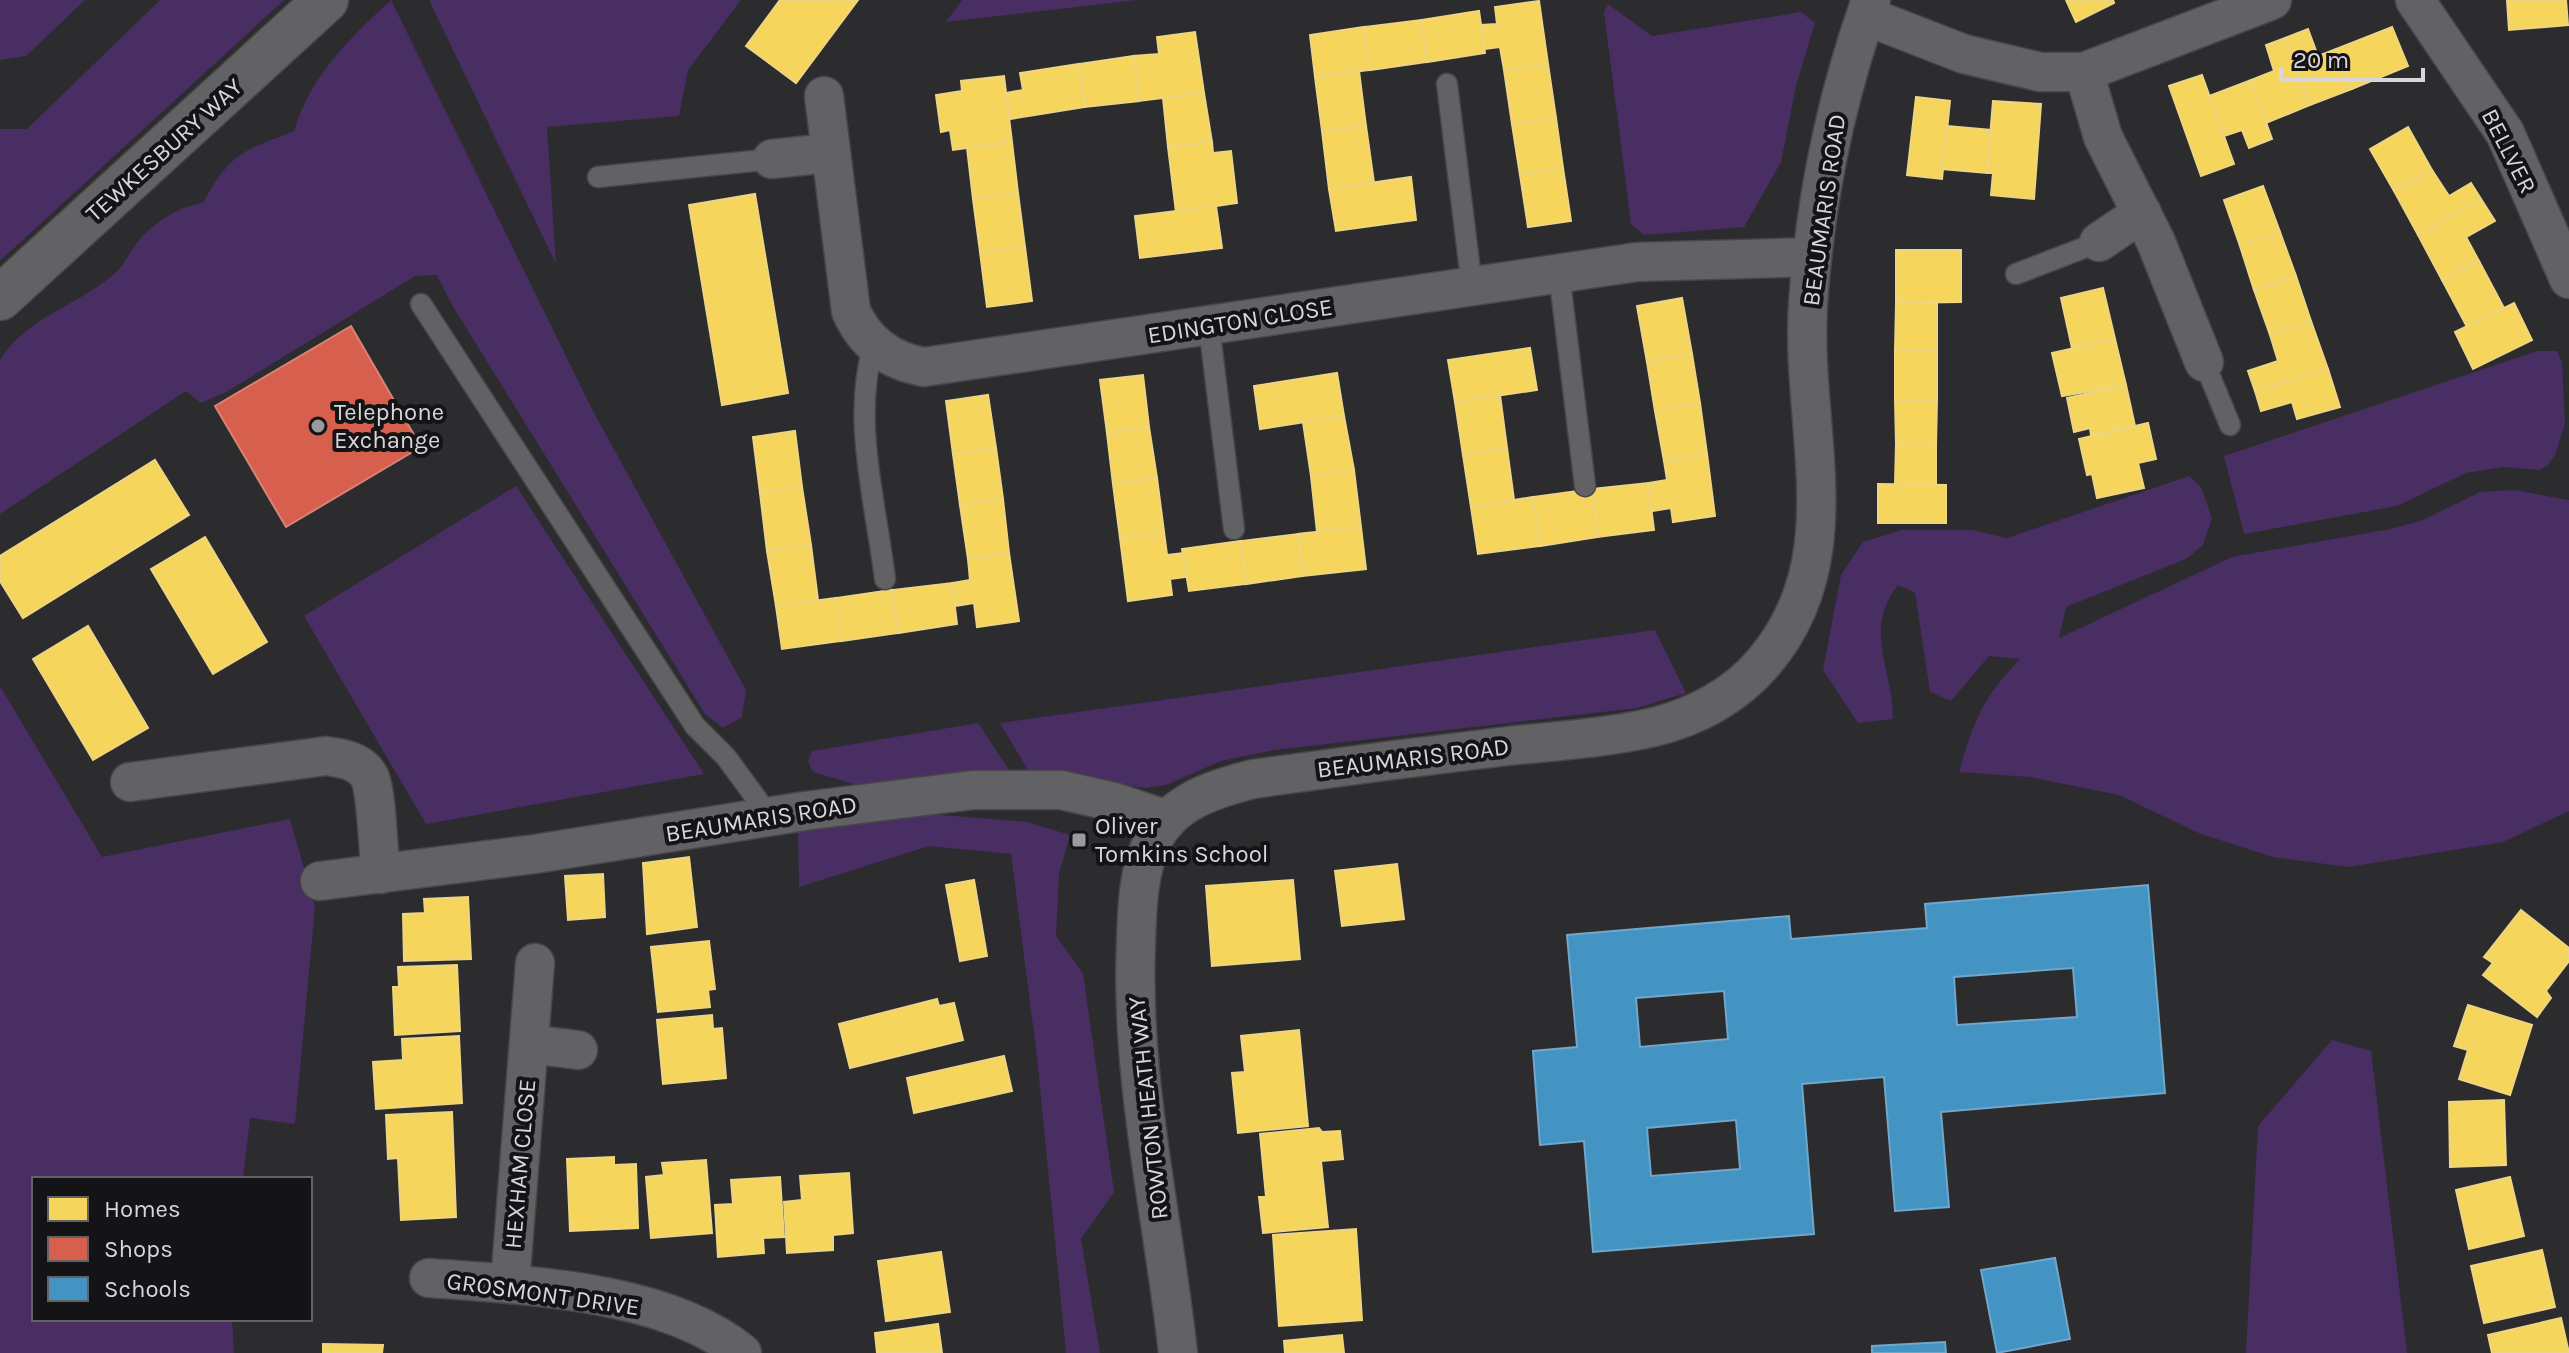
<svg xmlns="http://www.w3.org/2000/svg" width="2569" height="1353" font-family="Karla,sans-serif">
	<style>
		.green { fill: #482e63 }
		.homes { fill: #f6d55c; stroke: #edd582; stroke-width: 2 }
		.shops { fill: #d6604d; stroke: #d78377; stroke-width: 2 }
		.schools { fill: #4393c3; stroke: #70a7ca; stroke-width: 2; fill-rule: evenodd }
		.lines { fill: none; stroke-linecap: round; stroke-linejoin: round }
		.service-casing { stroke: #484649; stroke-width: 23 }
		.minor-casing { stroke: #484649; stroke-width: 41 }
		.secondary-casing { stroke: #484649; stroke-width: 47 }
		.service { stroke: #626164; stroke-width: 20 }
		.minor { stroke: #626164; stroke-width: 38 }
		.secondary { stroke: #626164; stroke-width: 44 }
		.poi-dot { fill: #9c9a9e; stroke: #141315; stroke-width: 3 }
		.labels { text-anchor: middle; stroke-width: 8; stroke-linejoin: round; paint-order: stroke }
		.street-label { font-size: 24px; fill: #d8d6da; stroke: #141315 }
		.poi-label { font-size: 24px; fill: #d8d6da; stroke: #141315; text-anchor: start }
	</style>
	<rect width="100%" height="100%" fill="#2c2b2e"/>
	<!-- green -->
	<g class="green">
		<polygon points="0,0 85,0 26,56 0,60"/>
		<polygon points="160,0 284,0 0,261 0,129 27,129"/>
		<path d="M391,0L593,411L746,690L742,717L723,728L705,714L452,305L437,275L415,276L228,391L201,403L186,391L0,514V360C25,318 79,305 114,274C125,265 130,250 140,239C156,221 180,206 203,203C230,153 243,151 294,131C310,76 350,38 391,0Z"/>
		<polygon points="429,0 741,0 688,70 679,116 547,127 556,264"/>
		<polygon points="962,0 1136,0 946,22"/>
		<polygon points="1608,4 1652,36 1801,12 1815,23 1796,86 1781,162 1744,227 1644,235 1631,224 1604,12"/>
		<polygon points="2537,351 2557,351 2562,362 2565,423 2555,455 2548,465 2539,470 2504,467 2466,473 2397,506 2244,534 2224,456"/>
		<path d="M2189,476L2201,487L2212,518L2203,545L2186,559L2066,607L2059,638L2232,557L2390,529L2423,520L2480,492L2515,490L2569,500V811L2503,842L2348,867L2273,857L2201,834L2119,795L2029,777L1959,772C1974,720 1982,699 2020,659L1989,656L1951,701L1930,692L1915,593L1898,585C1863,628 1893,670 1893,719L1858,723L1823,670L1841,575L1863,542L1901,530H1972L2007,538Z"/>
		<polygon points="516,486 704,774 426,824 304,616"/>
		<polygon points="1655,630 1686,693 1637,708 1275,750 1221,761 1166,785 1146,788 1029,772 1000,723"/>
		<polygon points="0,686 102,857 290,819 315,907 295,1124 250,1118 243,1179 34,1179 34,1319 232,1319 234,1353 0,1353"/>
		<polygon points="978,723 1011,773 864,787 813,772 808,761 812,751"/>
		<polygon points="905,812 1027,822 1070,835 1059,874 1056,936 1083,973 1114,1192 1081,1239 1100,1353 1066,1353 1037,1057 1011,854 929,846 799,887 798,832 845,820"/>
		<polygon points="2332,1040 2371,1051 2407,1353 2246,1353 2258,1126"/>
	</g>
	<!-- homes -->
	<g class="homes">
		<polygon points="780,0 858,0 796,83 746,46"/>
		<polygon points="2066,0 2113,0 2114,3 2076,22"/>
		<polygon points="2507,0 2566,0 2568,25 2509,30"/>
		<polygon points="1539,1 1548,64 1504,70 1500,47 1485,49 1481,25 1497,24 1495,7"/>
		<polygon points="1479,11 1485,53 1427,62 1421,20"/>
		<polygon points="1421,20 1427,62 1370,70 1364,27"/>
		<polygon points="1364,27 1370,70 1315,77 1310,35"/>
		<polygon points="2392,27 2408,66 2352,89 2336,49"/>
		<polygon points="2308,29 2318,56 2336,49 2352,89 2310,105 2285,38"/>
		<polygon points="1195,32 1204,93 1139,101 1134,56 1159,54 1157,37"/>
		<polygon points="2285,38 2310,105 2266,123 2251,80 2274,71 2266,45"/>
		<polygon points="1134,56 1139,101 1085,107 1079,64"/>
		<polygon points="1079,64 1085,107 1010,119 1006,93 1023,90 1020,73"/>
		<polygon points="1548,64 1556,118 1512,124 1504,70"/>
		<polygon points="1359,71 1366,126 1322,131 1315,77"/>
		<polygon points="2202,75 2234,164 2201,176 2169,86"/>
		<polygon points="1004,76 1012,142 953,150 950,130 941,132 936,95 962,91 961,81"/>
		<polygon points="2251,80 2272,139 2249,148 2242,130 2224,136 2209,96"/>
		<polygon points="1204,93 1212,142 1168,147 1163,98"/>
		<polygon points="1916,97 1950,101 1942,179 1907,175"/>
		<polygon points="1993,101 2041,104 2034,199 1991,195 1993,173 1987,173"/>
		<polygon points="1556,118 1563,168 1520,175 1512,124"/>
		<polygon points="1366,126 1374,183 1329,189 1322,131"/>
		<polygon points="1947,126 1991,130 1987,173 1942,169"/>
		<polygon points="2408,127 2432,170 2394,191 2370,149"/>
		<polygon points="1012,142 1018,193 973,199 967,148"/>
		<polygon points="1212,142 1213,153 1231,151 1237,203 1176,212 1168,147"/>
		<polygon points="1563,168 1571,221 1528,227 1520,175"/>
		<polygon points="2432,170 2449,196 2471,183 2481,199 2418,235 2394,191"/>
		<polygon points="1411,177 1416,220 1336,231 1329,189"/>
		<polygon points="2263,186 2280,232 2240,246 2224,200"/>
		<polygon points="1018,193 1025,247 980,252 973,199"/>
		<polygon points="755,194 788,393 722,405 689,205"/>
		<polygon points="2481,199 2495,221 2466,237 2479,261 2442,280 2418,235"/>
		<polygon points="1216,206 1222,248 1140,258 1135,216"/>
		<polygon points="2280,232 2296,276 2254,290 2240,246"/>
		<polygon points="1025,247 1032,301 987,307 980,252"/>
		<polygon points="1896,250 1961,250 1961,302 1896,303"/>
		<polygon points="2479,261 2504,308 2467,327 2442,280"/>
		<polygon points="2296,276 2311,321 2270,335 2254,290"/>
		<polygon points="2103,288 2115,339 2072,348 2061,298"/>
		<polygon points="1682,298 1692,354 1647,362 1637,306"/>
		<polygon points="1896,303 1937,303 1937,351 1895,351"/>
		<polygon points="2514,303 2532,340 2473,369 2455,332"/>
		<polygon points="2311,321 2328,369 2255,391 2248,371 2278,361 2270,335"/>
		<polygon points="2115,339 2126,385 2062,396 2052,353"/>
		<polygon points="1530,348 1537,390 1455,402 1448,360"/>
		<rect x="1895" y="351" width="42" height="49"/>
		<polygon points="1692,354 1700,403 1655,411 1647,362"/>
		<polygon points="2328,369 2340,407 2297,419 2292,402 2261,411 2255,391"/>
		<polygon points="1337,373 1344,416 1260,429 1254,386"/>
		<polygon points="1143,375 1149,427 1107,433 1100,380"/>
		<polygon points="2126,385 2135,426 2091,435 2090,428 2074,432 2067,398"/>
		<polygon points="988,395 996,448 953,454 946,401"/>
		<polygon points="1500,395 1507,448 1463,455 1455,402"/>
		<polygon points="1895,400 1937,400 1936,445 1896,444"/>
		<polygon points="1700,403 1707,454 1664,461 1655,411"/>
		<polygon points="1344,416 1354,470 1311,476 1303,422"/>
		<polygon points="2148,423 2156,459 2138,463 2144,488 2097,498 2092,474 2087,475 2079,439"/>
		<polygon points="1149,427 1157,478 1113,484 1107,433"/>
		<polygon points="795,431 802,487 760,493 753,437"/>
		<polygon points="1896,444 1936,445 1936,484 1895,484"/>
		<polygon points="996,448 1003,499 960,505 953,454"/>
		<polygon points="1507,448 1514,500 1471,507 1463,455"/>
		<polygon points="1707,454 1715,516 1673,522 1671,508 1652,511 1648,483 1667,480 1664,461"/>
		<polygon points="155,460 189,515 23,618 0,581 0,556"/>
		<polygon points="1354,470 1361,527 1317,532 1311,476"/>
		<polygon points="1157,478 1164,532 1120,538 1113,484"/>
		<polygon points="1648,483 1654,530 1598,537 1593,489"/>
		<polygon points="1878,484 1946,485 1946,523 1878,523"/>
		<polygon points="802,487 811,545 767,551 760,493"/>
		<polygon points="1593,489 1598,537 1540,546 1533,497"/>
		<polygon points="1533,497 1540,546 1478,554 1471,507"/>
		<polygon points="1003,499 1009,553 968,559 960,505"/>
		<polygon points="1361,527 1366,569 1303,576 1298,534"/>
		<polygon points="1164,532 1167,555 1183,553 1186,577 1170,579 1172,595 1128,601 1120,538"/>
		<polygon points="1298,534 1303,576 1246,584 1241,541"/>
		<polygon points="205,537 267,642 213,674 151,569"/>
		<polygon points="1241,541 1246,584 1189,591 1182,549"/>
		<polygon points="811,545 818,600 776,606 767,551"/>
		<polygon points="1009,553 1019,621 977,627 974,603 955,606 952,583 970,580 968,559"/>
		<polygon points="952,583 957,624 898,633 892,590"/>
		<polygon points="892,590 898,633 841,641 836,598"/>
		<polygon points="836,598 841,641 782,649 776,606"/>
		<polygon points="88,626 148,728 93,760 33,659"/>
		<polygon points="689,857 697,927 647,934 643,863"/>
		<polygon points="1397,864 1404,919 1342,926 1335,871"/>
		<polygon points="603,874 605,917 568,920 565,876"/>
		<polygon points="974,880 987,956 960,961 946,885"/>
		<polygon points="1293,880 1300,959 1212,966 1206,886"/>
		<polygon points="468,897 471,959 404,961 403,914 425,913 424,899"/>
		<polygon points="2521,910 2569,948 2569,961 2546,991 2551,998 2537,1017 2483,975 2493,963 2484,957"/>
		<polygon points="709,941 715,989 708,990 710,1007 658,1012 651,947"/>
		<polygon points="457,965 460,1031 395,1035 393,987 399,987 398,967"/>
		<polygon points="937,999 939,1006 954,1003 963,1040 850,1068 839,1024"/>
		<polygon points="2468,1005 2532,1025 2510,1095 2459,1079 2468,1050 2454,1046"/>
		<polygon points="712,1015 713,1029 722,1028 726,1078 663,1084 657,1020"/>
		<polygon points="1299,1030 1308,1126 1238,1133 1232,1073 1245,1072 1241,1036"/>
		<polygon points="459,1036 462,1103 376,1109 373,1062 403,1060 402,1039"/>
		<polygon points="1004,1056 1012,1091 914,1113 907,1078"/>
		<polygon points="2504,1100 2506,1165 2450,1167 2449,1102"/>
		<polygon points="452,1112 456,1217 401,1220 398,1158 388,1159 386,1115"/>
		<polygon points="1319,1128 1322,1132 1340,1131 1343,1159 1321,1161 1328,1227 1263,1233 1259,1197 1266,1197 1260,1134"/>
		<polygon points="614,1157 614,1165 636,1164 638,1228 570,1231 567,1159"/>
		<polygon points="706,1160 712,1233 651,1238 646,1177 664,1175 662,1163"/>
		<polygon points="849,1173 853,1233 833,1235 833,1250 787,1253 784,1202 802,1200 800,1176"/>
		<polygon points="780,1177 784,1237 763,1238 764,1253 718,1257 715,1205 733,1204 731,1180"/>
		<polygon points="2510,1177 2524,1236 2469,1249 2456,1190"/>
		<polygon points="1356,1229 1362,1320 1279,1326 1273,1235"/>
		<polygon points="2542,1250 2555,1307 2484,1323 2471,1266"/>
		<polygon points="941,1252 950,1312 886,1321 878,1261"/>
		<polygon points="2561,1318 2569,1353 2492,1353 2488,1335"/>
		<polygon points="938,1324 942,1353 877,1353 875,1333"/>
		<polygon points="1342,1335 1344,1353 1285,1353 1284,1341"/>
		<polygon points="323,1344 383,1345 382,1353 323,1353"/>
	</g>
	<!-- shops -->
	<polygon class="shops" points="351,326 421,447 286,527 215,406"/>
	<!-- schools -->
	<g class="schools">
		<path d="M2148,885L2165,1093L1941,1112L1949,1207L1895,1211L1884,1077L1802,1084L1814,1234L1593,1252L1584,1141L1540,1145L1533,1051L1577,1047L1567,935L1789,916L1791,939L1927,928L1925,904ZM2073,968L2077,1017L1957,1025L1954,977ZM1724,991L1728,1039L1640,1047L1636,998ZM1736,1120L1740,1169L1651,1176L1647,1128Z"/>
		<polygon points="2055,1258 2070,1339 1997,1353 1981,1270"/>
		<polygon points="1945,1342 1946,1353 1872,1353 1872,1346"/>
	</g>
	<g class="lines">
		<!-- service casing -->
		<g class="service-casing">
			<g id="service">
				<polyline points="1447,84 1472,287"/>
				<polyline points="598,177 772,159"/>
				<polyline points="1559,273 1585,486"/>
				<polyline points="2016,274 2099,242"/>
				<polyline points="421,304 695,726 726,757 770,817"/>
				<polyline points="1209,326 1234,529"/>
				<path d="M874,345C851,416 876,505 885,579"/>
				<polyline points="2204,362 2230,425"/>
			</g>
		</g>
		<!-- minor casing -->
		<g class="minor-casing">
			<g id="minor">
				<polyline points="2415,0 2505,133 2569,279"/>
				<polyline points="1866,16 1964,54 2040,72 2084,72 2272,0"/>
				<polyline points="2084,72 2103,137 2156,242 2204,362"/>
				<path d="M824,96L851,311C865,343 890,361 924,367L1637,262L1812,257"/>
				<polyline points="772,159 829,153"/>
				<polyline points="2099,242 2142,213"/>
				<path d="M130,782L326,756C342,758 362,761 370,778C377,795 378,852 381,874"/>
				<polyline points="320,881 535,854 805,811 973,790 1061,790 1114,802 1167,820"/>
				<polyline points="529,1044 578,1050"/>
				<path d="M429,1278C525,1285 665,1290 742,1353"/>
				<polyline points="510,1284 535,963"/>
				<path d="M1178,1353C1163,1216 1130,1080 1136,942C1137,908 1138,871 1153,840C1173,801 1214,789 1253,779C1338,767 1423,756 1508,746C1556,741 1607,738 1654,727C1695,717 1735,696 1763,663C1853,559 1800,430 1808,304C1815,201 1836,98 1871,0"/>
			</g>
		</g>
		<!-- secondary casing -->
		<g class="secondary-casing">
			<polyline id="secondary" points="0,298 326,0"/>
		</g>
		<!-- service -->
		<use href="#service" class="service"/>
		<!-- minor -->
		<use href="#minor" class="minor"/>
		<!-- secondary -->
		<use href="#secondary" class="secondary"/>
	</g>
	<!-- markers -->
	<g class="poi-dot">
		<circle cx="318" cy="426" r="8"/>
		<rect x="1071" y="832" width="16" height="16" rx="4"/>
	</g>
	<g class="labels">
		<!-- street labels -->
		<g class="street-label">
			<text transform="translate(164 150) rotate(-42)" y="8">TEWKESBURY WAY</text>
			<text transform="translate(2509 151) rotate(63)" y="8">BELLVER</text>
			<text transform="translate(1824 210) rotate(-82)" y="8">BEAUMARIS ROAD</text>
			<text transform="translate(1240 321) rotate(-9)" y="8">EDINGTON CLOSE</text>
			<text transform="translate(1413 758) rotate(-7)" y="8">BEAUMARIS ROAD</text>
			<text transform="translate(761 819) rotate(-9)" y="8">BEAUMARIS ROAD</text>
			<text transform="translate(1148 1108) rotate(-96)" y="8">ROWTON HEATH WAY</text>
			<text transform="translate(520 1164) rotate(-85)" y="8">HEXHAM CLOSE</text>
			<text transform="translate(543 1294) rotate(8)" y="8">GROSMONT DRIVE</text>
		</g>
		<!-- poi labels -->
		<g class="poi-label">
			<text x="334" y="420">Telephone<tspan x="334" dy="28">Exchange</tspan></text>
			<text x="1095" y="834">Oliver<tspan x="1095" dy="28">Tomkins School</tspan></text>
		</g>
	</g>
	<!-- legend -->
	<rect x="32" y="1177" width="280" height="144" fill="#141315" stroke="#626164" stroke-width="2"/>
	<rect x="48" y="1197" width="40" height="24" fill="#f6d55c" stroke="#626164" stroke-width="2"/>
	<text x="104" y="1217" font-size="24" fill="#d8d6da">Homes</text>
	<rect x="48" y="1237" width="40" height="24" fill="#d6604d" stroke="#626164" stroke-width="2"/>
	<text x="104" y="1257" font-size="24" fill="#d8d6da">Shops</text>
	<rect x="48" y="1277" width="40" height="24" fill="#4393c3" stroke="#626164" stroke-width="2"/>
	<text x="104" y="1297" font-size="24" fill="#d8d6da">Schools</text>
	<!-- scale -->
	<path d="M2281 68v12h142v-12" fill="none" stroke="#d8d6da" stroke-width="4"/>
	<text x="2293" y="68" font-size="24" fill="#d8d6da" stroke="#141315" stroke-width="6" paint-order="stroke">20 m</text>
</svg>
